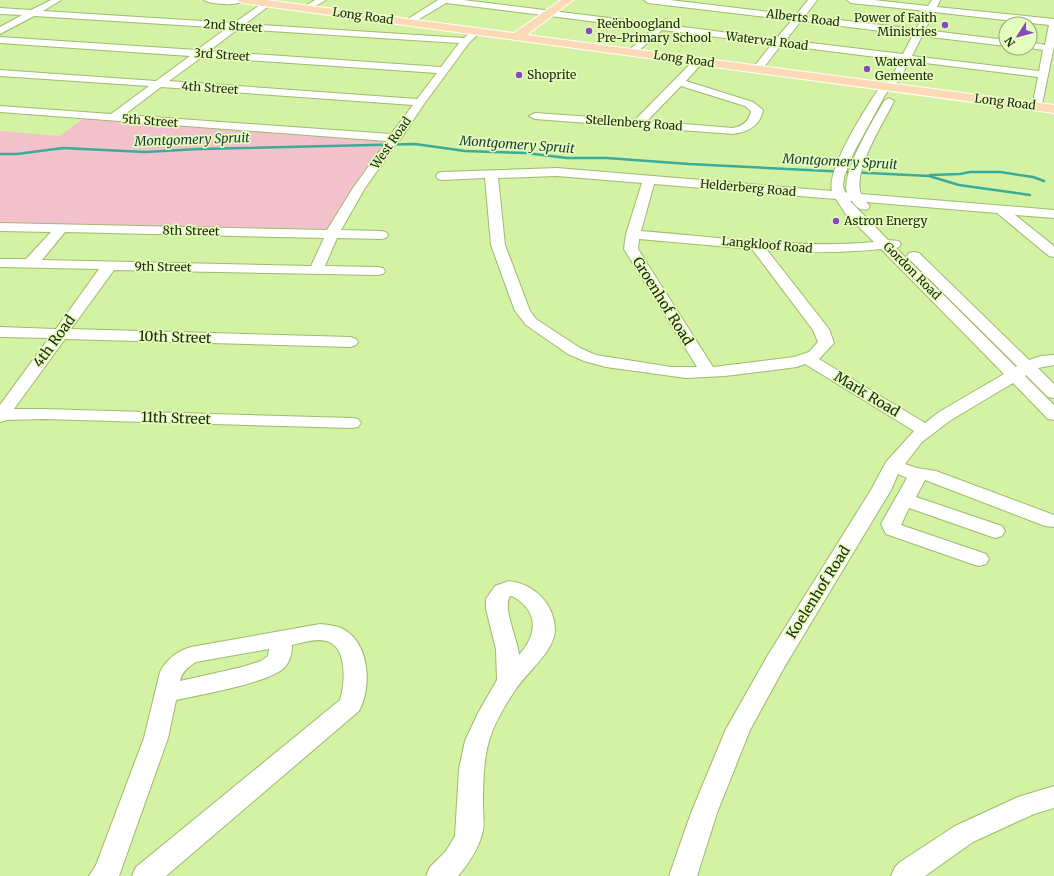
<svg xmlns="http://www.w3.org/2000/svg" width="1054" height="876" font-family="Merriweather,serif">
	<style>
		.green { fill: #f2c1cb }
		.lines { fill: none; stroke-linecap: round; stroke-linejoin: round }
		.stream { stroke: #3aac98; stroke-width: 2.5 }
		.minor-casing { stroke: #9eba6d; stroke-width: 2 }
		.major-casing { stroke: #fff; stroke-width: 2 }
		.minor { fill: #fff; fill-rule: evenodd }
		.major { fill: #fdd9b6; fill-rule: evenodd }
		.poi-dot { fill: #8649be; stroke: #e5fdbe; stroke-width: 1.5 }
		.labels { text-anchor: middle; stroke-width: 3.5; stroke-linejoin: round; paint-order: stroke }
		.far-street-label { font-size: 12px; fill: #202b0b; stroke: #e5fdbe }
		.far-poi-label { font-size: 12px; fill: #202b0b; stroke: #e5fdbe; text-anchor: start }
		.far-water-label { font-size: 13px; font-style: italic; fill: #1a3a36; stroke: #e5fdbe }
		.street-label { font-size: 14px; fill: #202b0b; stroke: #e5fdbe }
	</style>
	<rect width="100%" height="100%" fill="#d4f2a3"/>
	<!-- green -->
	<polygon class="green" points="88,116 393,139 330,229 64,225 0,223 0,131 59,136"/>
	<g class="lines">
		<!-- stream -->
		<g class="stream">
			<polyline points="0,154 17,154 63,148 145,152 199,149 415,144 465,151 526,153 567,158 607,158 689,164 929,176 959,185 1030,195"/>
			<polyline points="930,175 960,174 970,172 1000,172 1033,177 1044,181"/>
		</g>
		<!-- minor casing -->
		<g class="minor-casing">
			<g id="minor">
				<path d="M51,0H61L43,11L234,23L267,0L270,1L271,3L270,5L245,24L464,38L472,30H478L480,32L469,43L424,104L400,140L398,141L365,188L341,230L381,231L386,232L388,235L386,238L381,239L337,238L325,266L378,267L383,268L385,271L383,274L378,275L114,270L71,329L350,337L356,339L358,342L356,345L350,347L65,339L14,409H44L352,418L358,419L361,423L358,427L352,428L44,419L7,420L0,422V405L49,338L0,337V327L56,329L99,269L0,267V259H26L51,232L0,231V223L327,230L353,188L387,141L0,112V106L111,114L149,86L0,76V70L156,81L190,56L0,43V37L197,50L227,28L34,16L0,34V27L22,15L0,14V8L31,10ZM238,29L459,43L441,67L209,51ZM202,57L437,73L417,99L169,81ZM161,87L413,105L391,134L124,115ZM65,232L324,238L311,266L42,260Z"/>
				<path d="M204,0H238L240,2C235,6 209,4 204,0Z"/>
				<polygon points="315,0 326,0 309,10 303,10 302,8"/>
				<path d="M438,0H463L658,24L666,19L671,22L668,25L776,39L792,20L648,3L644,0H670L796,15L808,0H817L805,16L916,29L926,11L851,3L847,0H874L928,6L932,0H940L937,7L1054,19V46L1041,109H1033L1032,107L1038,77L909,61L899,81L889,89L884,97L854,152L844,177L843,186L845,192L847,193C841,172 873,121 884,101L889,98L894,101C884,122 852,171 861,194L1054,210V218L1015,215L1054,246V257L1049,256L997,213L866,202L870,206L868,209C860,211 856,207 852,201H850L888,240L899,241L901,244L899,247L896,248L1016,367L1017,366L909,259L907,256L909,253L914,252L919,253L1029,360L1041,356L1054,355V365L1038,368L1054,384V398L1048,397L1026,375L1025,376L1054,405V420L1048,419L1013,383L951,420L922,442L905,464L917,468L936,471L1054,515V527L1045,526L925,480L916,497L1002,526L1005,531L1002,536L995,538L909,508L901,525L986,554L989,559L986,564L979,566L972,564L886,534L881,524L907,478L898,474L891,490L785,666L750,730L717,813L697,876H669L691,813L726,729L768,655L871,490L886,462L914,431L805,364L797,367L725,376L686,378L606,367L584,361L568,354L526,325L515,311L491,245L485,178L442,180L438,179L436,176L438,173L442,172L557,168L832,191C826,169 867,106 880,87C883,83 887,82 890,79C894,74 897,66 900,60L781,45L761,71L757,72L752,69L772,44L662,30L635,54H629L627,52L629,50L653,29L446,3L411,24L408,25L403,22ZM934,12L1049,25L1045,45L1030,42V48L1043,50L1039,71L912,56L922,36L1006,46V40L925,30ZM801,21L913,35L903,54L786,40ZM557,176L642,183L626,234L624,249L697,367H671L596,355L580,348L536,319L530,311L505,245L498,178ZM654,184L836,199L845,213L874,242C796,249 718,237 641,231ZM639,239L752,249L813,330L818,342L809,352L794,357L713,367L638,249ZM881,249L1004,374L939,412L925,423L819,359L834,343L829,329L767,250C806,253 843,253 881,249Z"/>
				<path d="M699,58L704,61L686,81L753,102L763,110C760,126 748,132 733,134L535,119L529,116L535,113L635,120L695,59ZM681,86L745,106L751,111C749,121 743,126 733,128L647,121Z"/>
				<path d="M509,581C534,584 554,603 555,629C555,651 527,672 516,689C507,702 498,717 492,732C483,755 483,783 483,807C483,816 485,825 482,834C478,850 468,864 458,876H426L430,867L446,851L455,836L459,769L465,741L478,713L497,680L496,649L486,609V599L495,586ZM510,596H512C539,611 538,634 519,655C518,640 502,608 510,596Z"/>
				<path d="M320,624C330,625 341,626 349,633C370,650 371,689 359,711L166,876H132L136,867L340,700C345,684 348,646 326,641C316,638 302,643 292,645C292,653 290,662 284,668C268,683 200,695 176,700L168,738L119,876H89L96,865L144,738L160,672C167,659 177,651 191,647ZM269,649L268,656L261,661L242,667L180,681C182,672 188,667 196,662Z"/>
				<polygon points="1054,786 1054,808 1034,814 973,842 925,876 891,876 895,867 900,862 955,826 1018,797"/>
			</g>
		</g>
		<!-- major casing -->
		<g class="major-casing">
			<polygon id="major" points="237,0 266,0 514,33 561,0 573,0 527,35 1054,105 1054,113 242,3"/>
		</g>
		<!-- minor -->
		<use href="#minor" class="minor"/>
		<!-- major -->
		<use href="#major" class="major"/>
	</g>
	<!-- markers -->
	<g class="poi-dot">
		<circle cx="945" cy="25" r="4"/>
		<circle cx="589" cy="31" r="4"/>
		<circle cx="867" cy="69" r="4"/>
		<circle cx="519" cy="75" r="4"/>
		<circle cx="836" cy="221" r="4"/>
	</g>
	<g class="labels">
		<!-- far-street labels -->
		<g class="far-street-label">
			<text transform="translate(363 16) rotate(8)" y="4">Long Road</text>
			<text transform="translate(803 18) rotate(7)" y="4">Alberts Road</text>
			<text transform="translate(233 26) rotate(4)" y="4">2nd Street</text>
			<text transform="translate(767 41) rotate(7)" y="4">Waterval Road</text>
			<text transform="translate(222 55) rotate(4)" y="4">3rd Street</text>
			<text transform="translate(684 59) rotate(8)" y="4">Long Road</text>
			<text transform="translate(210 88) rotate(4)" y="4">4th Street</text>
			<text transform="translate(1005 102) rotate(7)" y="4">Long Road</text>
			<text transform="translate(150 121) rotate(4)" y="4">5th Street</text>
			<text transform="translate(634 123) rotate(4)" y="4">Stellenberg Road</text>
			<text transform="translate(391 143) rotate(-55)" y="4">West Road</text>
			<text transform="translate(748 188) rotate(5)" y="4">Helderberg Road</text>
			<text transform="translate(191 231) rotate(1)" y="4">8th Street</text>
			<text transform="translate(767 245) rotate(5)" y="4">Langkloof Road</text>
			<text transform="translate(163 267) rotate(1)" y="4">9th Street</text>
			<text transform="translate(912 271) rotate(45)" y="4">Gordon Road</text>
		</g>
		<!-- far-poi labels -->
		<g class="far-poi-label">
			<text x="937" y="22" text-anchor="end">Power of Faith<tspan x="937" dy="14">Ministries</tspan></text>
			<text x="597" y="28">Reënboogland<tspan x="597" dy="14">Pre-Primary School</tspan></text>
			<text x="875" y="66">Waterval<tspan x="875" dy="14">Gemeente</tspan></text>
			<text x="527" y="79">Shoprite</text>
			<text x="844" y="225">Astron Energy</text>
		</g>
		<!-- far-water labels -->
		<g class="far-water-label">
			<text transform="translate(192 139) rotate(-2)" y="5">Montgomery Spruit</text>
			<text transform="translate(517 144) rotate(4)" y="5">Montgomery Spruit</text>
			<text transform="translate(840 161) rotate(3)" y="5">Montgomery Spruit</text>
		</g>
		<!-- street labels -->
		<g class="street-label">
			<text transform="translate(663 301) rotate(58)" y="5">Groenhof Road</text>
			<text transform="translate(175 337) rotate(2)" y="5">10th Street</text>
			<text transform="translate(54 341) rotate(-54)" y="5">4th Road</text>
			<text transform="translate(867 394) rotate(31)" y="5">Mark Road</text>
			<text transform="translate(176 418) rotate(2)" y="5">11th Street</text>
			<text transform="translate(818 592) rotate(-58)" y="5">Koelenhof Road</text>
		</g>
	</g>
	<!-- north arrow -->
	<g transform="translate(1018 36) rotate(234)"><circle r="19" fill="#e5fdbe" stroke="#96a976"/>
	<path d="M0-3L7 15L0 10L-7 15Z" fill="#8649be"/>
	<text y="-6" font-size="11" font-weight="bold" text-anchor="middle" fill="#202b0b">N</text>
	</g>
</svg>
